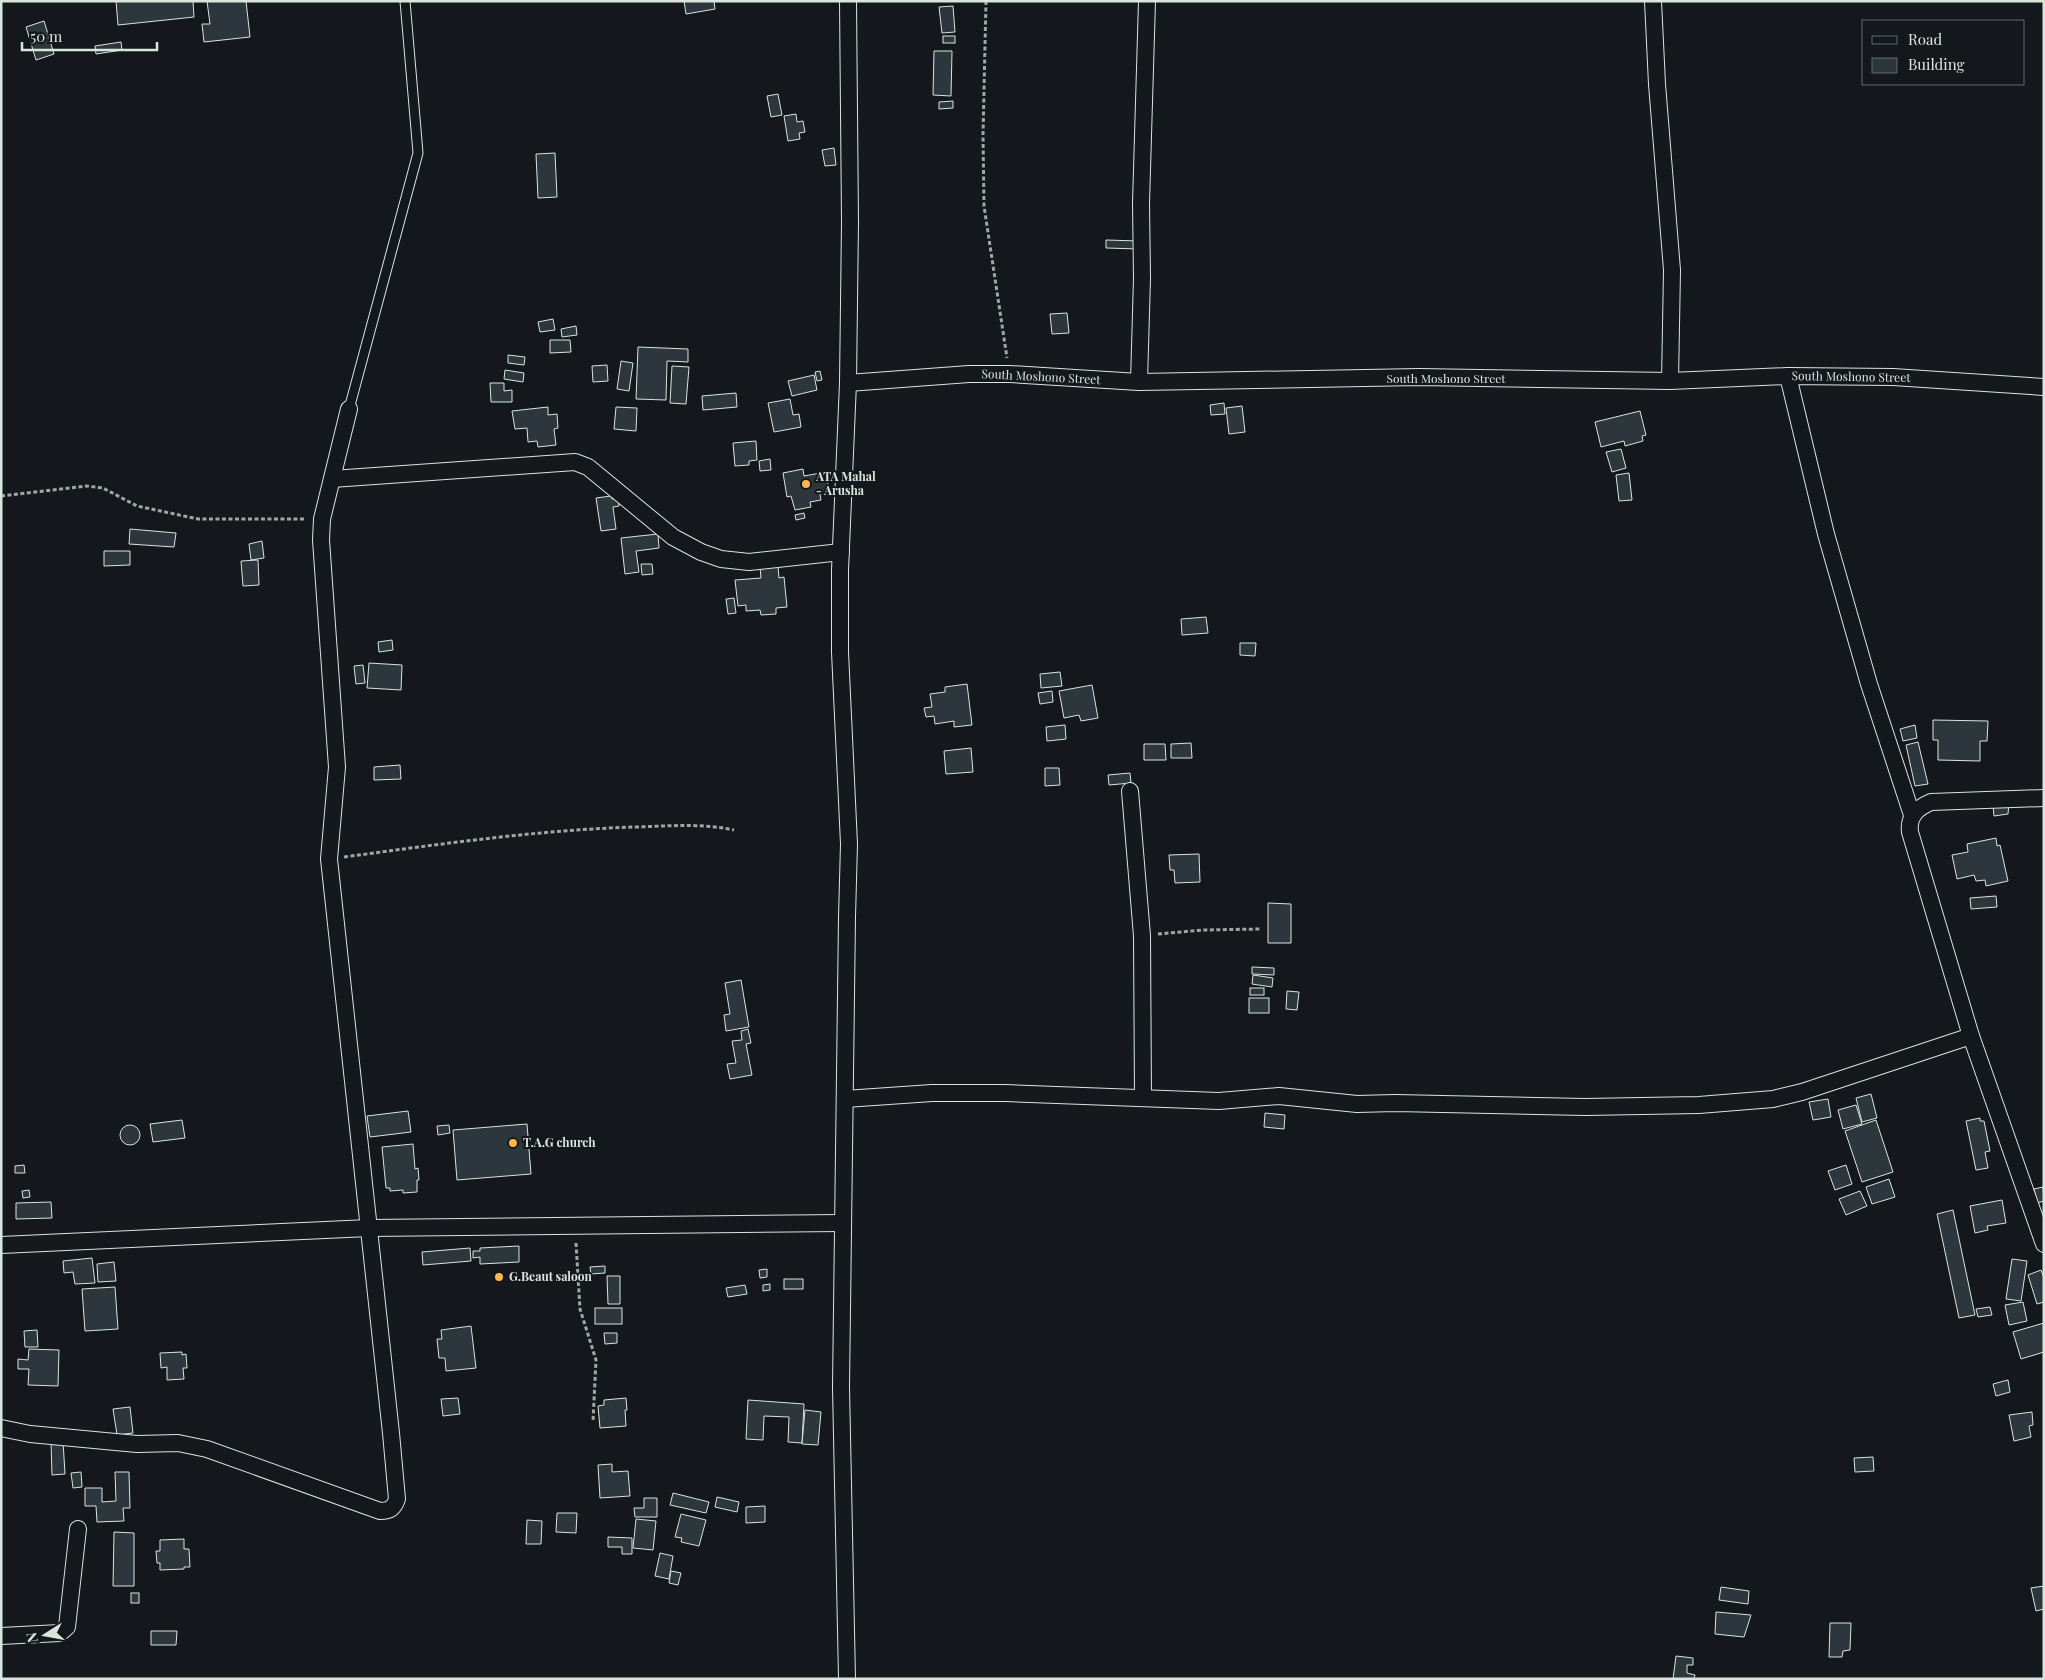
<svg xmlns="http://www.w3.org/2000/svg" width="2045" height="1680" font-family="'Playfair Display',serif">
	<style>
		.building { fill: #2c363c; stroke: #d8e6dc }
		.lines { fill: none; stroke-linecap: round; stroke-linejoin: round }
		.service-casing { stroke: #d8e6dc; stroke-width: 11 }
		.minor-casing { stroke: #d8e6dc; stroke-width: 18 }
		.path { stroke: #9da8a2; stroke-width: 3; stroke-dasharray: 4 2.5; stroke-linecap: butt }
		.service { stroke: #14181c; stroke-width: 9 }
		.minor { stroke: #14181c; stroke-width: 16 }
		.poi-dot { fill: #ffb74d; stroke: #14181c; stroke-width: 2 }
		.labels { text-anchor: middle; stroke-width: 4; stroke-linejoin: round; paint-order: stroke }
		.street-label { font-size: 12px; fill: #d8e6dc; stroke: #14181c }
		.poi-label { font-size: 12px; font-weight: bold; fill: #d8e6dc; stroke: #14181c; text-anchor: start }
	</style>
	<rect width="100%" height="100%" fill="#14181c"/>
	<!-- building -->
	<g class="building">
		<polygon points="116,1 193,1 194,17 118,25"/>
		<polygon points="207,1 246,1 250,37 204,42 202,24 210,24"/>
		<polygon points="684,1 714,1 715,9 686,14"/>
		<polygon points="953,6 955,32 942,33 939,7"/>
		<polygon points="44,21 54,54 36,60 26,27"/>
		<rect x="943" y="36" width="12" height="7"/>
		<polygon points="121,42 122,50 96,54 95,46"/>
		<polygon points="934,51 952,51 951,96 933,95"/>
		<polygon points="778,94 782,115 771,117 767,96"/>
		<polygon points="953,101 953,108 939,109 939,102"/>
		<polygon points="796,114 797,122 803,121 805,132 799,133 800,139 788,141 784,116"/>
		<polygon points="834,148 836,165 825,166 822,150"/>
		<polygon points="555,153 557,197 538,198 536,154"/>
		<polygon points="1106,240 1139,241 1139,249 1106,248"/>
		<polygon points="1067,313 1069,333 1052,334 1050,314"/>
		<polygon points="553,319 555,330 540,332 538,322"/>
		<polygon points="576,326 577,335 562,337 561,329"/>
		<polygon points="550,340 570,340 571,352 550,353"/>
		<polygon points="638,347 688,349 688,362 667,361 666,400 636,399"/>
		<polygon points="508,355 525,357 524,365 508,363"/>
		<polygon points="621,361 633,363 629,391 617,389"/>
		<polygon points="607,365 608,381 593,382 592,366"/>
		<polygon points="672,366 689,367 686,404 670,403"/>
		<polygon points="505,370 524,373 523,382 504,379"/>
		<polygon points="820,371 822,380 817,381 815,372"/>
		<polygon points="814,375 817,390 792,396 788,381"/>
		<polygon points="490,383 504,383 504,391 512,390 512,402 491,402"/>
		<polygon points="736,393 737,407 703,410 702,396"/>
		<polygon points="790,399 793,415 799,414 801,427 774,432 768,403"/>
		<polygon points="1224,403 1225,414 1211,415 1210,405"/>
		<polygon points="1242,406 1245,432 1229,434 1226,408"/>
		<polygon points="548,407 548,415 557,414 558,428 554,429 556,445 538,447 537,441 528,442 527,428 515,429 512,411"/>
		<polygon points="616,407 637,408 636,431 614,429"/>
		<polygon points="1640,411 1646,435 1642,436 1643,441 1625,446 1624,441 1601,447 1595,422"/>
		<polygon points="756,441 757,460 749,461 749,465 735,466 733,443"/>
		<polygon points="1621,449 1626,468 1612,472 1606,452"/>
		<polygon points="770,459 771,470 760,471 759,461"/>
		<polygon points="803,469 804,476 826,472 829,492 820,494 821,500 810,502 811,507 795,510 791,496 787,497 783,473"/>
		<polygon points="1629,473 1632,500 1619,501 1616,475"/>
		<polygon points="611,496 612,499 618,498 619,506 613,507 616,529 601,531 596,498"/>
		<polygon points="804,513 805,518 796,520 795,515"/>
		<polygon points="130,529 176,533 174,547 129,544"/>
		<polygon points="658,534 659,548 636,551 639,572 625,574 621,538"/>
		<polygon points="262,541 264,558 251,560 249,544"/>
		<polygon points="104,551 130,551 130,565 104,566"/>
		<polygon points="258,560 259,585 243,586 241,561"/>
		<polygon points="641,564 652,564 653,574 642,575"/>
		<polygon points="778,566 779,578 784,577 787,607 776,608 776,614 761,615 760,610 746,611 746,605 738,606 735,580 761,578 760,567"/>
		<polygon points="734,598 736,613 728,614 726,599"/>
		<polygon points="1206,617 1208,633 1182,635 1181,619"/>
		<polygon points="392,640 393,650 379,652 378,642"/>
		<polygon points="1240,643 1256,643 1255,656 1240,655"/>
		<polygon points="369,663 402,665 401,690 367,688"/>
		<polygon points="363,665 365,683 356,684 354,666"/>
		<polygon points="1060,672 1062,686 1041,688 1040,674"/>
		<polygon points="967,684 972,725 954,727 954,721 935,724 934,716 926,717 924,708 932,707 930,694 945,692 945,687"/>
		<polygon points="1092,685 1098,718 1081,721 1079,715 1064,718 1059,691"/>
		<polygon points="1052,691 1053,702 1040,704 1038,693"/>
		<polygon points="1933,720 1988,721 1987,741 1980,741 1980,761 1938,760 1938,740 1933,740"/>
		<polygon points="1065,725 1066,739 1047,741 1046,727"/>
		<polygon points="1915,725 1917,738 1903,741 1900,729"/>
		<polygon points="1918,742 1928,784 1915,786 1906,745"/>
		<polygon points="1191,743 1192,758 1171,758 1171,744"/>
		<polygon points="1144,744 1165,744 1166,760 1144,760"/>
		<polygon points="971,748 973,772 946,774 944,751"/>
		<polygon points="400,765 401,779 374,780 374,767"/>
		<polygon points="1045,768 1059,768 1060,785 1045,786"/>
		<polygon points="1130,773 1131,783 1109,785 1108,775"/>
		<polygon points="2009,803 2008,814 1994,816 1993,804"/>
		<polygon points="1996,838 1997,846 2000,845 2008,881 1986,886 1985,880 1976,881 1974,875 1957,879 1952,855 1968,852 1967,844"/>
		<polygon points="1199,854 1200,882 1175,883 1174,870 1170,870 1169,855"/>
		<polygon points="1996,896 1997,907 1971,909 1970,898"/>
		<polygon points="1268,903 1291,904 1291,943 1268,943"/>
		<polygon points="1252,967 1274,968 1274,975 1252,974"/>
		<polygon points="1253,975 1273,978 1272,987 1252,984"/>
		<polygon points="741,980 749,1027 726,1031 724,1015 730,1014 725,983"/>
		<rect x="1250" y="988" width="14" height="7"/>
		<polygon points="1287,991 1299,992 1297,1010 1286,1009"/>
		<rect x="1249" y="998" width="20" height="15"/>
		<polygon points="748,1029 751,1043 746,1044 752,1075 730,1079 727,1064 736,1063 732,1041 742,1040 741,1031"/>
		<polygon points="1871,1094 1877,1118 1862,1122 1856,1098"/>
		<polygon points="1828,1099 1831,1117 1813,1120 1809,1102"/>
		<polygon points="1856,1105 1862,1124 1843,1129 1838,1110"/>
		<polygon points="408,1111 411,1132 370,1137 367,1116"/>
		<polygon points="1265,1113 1285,1115 1284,1129 1264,1127"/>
		<polygon points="1980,1118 1980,1121 1984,1121 1990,1151 1985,1152 1988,1168 1976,1170 1966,1121"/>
		<polygon points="182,1120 185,1138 153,1142 150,1124"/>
		<polygon points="1876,1120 1893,1172 1862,1182 1845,1131"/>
		<polygon points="527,1124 531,1174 457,1180 453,1130"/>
		<polygon points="449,1125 450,1133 438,1135 437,1126"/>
		<circle cx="130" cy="1135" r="10"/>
		<polygon points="413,1144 415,1169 418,1168 419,1180 417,1180 417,1192 403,1193 403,1190 390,1191 390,1188 386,1188 382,1147"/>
		<polygon points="24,1165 25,1173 15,1173 15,1166"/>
		<polygon points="1846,1165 1852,1184 1835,1190 1828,1171"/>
		<polygon points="1889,1179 1895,1197 1872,1204 1866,1187"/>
		<polygon points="2043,1187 2044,1201 2037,1203 2034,1189"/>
		<polygon points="29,1190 30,1197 23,1198 22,1191"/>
		<polygon points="1860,1191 1867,1206 1846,1215 1839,1199"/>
		<polygon points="2002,1200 2006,1223 1987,1226 1988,1230 1975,1233 1970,1206"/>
		<polygon points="51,1202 52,1218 16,1219 16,1203"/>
		<polygon points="1953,1210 1975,1315 1959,1318 1937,1214"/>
		<polygon points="519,1246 519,1262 480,1264 480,1257 473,1258 473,1251 480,1251 480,1248"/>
		<polygon points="470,1248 471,1261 423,1265 422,1252"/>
		<polygon points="92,1258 95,1283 75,1284 73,1272 64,1273 63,1261"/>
		<polygon points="2012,1259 2027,1261 2021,1301 2006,1299"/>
		<polygon points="114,1262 116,1281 98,1282 97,1264"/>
		<polygon points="605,1266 605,1273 591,1274 590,1267"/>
		<polygon points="767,1269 767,1277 760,1278 759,1270"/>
		<polygon points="2041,1270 2044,1278 2044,1302 2037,1304 2028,1275"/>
		<polygon points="607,1276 620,1276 620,1304 608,1304"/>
		<rect x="784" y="1279" width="19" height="10"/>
		<polygon points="770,1284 770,1290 763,1291 763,1285"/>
		<polygon points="745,1285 747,1294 728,1297 726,1288"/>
		<polygon points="115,1287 118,1329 85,1331 82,1289"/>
		<polygon points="2023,1302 2027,1321 2009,1325 2005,1305"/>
		<polygon points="1990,1307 1992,1315 1978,1317 1976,1309"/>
		<rect x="595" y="1308" width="27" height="16"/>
		<polygon points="2044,1323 2044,1352 2021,1359 2013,1332"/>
		<polygon points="471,1326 476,1368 446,1371 445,1358 439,1358 437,1339 442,1339 441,1330"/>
		<polygon points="37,1330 38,1347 25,1347 24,1331"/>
		<polygon points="604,1333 617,1333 617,1343 605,1344"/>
		<polygon points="29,1349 59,1350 58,1386 28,1385 29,1369 18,1369 18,1359 28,1360"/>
		<polygon points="182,1352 182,1355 186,1354 187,1368 183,1368 184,1379 167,1380 167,1367 161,1368 160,1353"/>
		<polygon points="2008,1380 2010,1392 1996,1396 1993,1384"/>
		<polygon points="458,1398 460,1414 443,1416 441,1399"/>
		<polygon points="626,1398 627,1410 625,1410 626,1426 600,1428 598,1406 604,1405 604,1400"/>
		<polygon points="748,1400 804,1404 802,1443 788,1442 789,1417 764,1416 763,1440 746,1439"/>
		<polygon points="130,1407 133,1433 117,1435 113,1409"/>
		<polygon points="805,1410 821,1412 818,1445 802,1444"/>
		<polygon points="2032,1412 2033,1425 2029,1426 2031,1437 2014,1441 2009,1415"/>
		<polygon points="63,1441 65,1474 52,1475 51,1442"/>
		<polygon points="1873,1457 1874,1471 1855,1472 1854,1458"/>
		<polygon points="612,1464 612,1472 628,1471 630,1496 600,1498 598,1465"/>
		<polygon points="81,1472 82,1487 73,1488 71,1473"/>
		<polygon points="115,1472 129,1472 130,1508 123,1508 124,1521 97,1522 96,1506 85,1506 85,1488 102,1488 102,1502 116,1501"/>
		<polygon points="673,1493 709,1502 706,1513 670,1505"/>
		<polygon points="717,1497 739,1502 737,1512 715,1507"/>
		<polygon points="644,1498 657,1498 657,1517 635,1517 634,1508 644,1508"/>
		<polygon points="765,1506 765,1522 746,1523 746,1507"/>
		<polygon points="557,1513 577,1513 576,1533 556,1532"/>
		<polygon points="681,1514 706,1520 699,1546 681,1542 682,1538 675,1537"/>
		<polygon points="636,1519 656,1521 653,1550 633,1548"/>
		<polygon points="527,1520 542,1521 541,1544 526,1544"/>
		<polygon points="114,1532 134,1533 134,1586 113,1586"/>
		<polygon points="608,1537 632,1538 632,1554 622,1554 622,1547 608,1547"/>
		<polygon points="184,1539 184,1549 189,1549 190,1567 184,1567 184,1569 160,1570 160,1563 157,1563 156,1551 160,1551 160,1540"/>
		<polygon points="660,1553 673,1556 669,1579 655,1576"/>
		<polygon points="671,1571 681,1573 678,1585 669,1583"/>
		<polygon points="2044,1586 2044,1609 2036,1611 2031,1588"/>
		<polygon points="1721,1587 1749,1591 1748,1604 1719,1600"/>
		<rect x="131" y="1593" width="8" height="10"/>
		<polygon points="1716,1612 1751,1615 1744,1637 1715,1634"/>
		<polygon points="1830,1623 1851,1623 1850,1650 1843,1651 1842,1657 1829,1657"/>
		<polygon points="151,1631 177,1631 176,1645 151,1645"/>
		<polygon points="1676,1656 1693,1658 1693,1665 1687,1665 1687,1673 1695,1675 1694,1679 1673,1679"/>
	</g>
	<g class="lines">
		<!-- service casing -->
		<g class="service-casing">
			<polyline id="service" points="349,409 418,153 405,1"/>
		</g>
		<!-- minor casing -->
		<g class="minor-casing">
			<g id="minor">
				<polyline points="1653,1 1657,84 1672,270 1670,381"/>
				<polyline points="1788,376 1826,534 1869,684 1912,815"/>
				<polyline points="1139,382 1142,278 1141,203 1147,1"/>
				<polyline points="848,383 969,374 1010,374 1139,382 1419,377 1670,381 1788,376 1893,377 2044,387"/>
				<polyline points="332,479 575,462 588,467 673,537 701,552 721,559 749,562 841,552"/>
				<polyline points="1130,791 1142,936 1143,1098"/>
				<path d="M2044,798L1931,802C1917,808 1908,816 1910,832L1971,1036L2044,1244"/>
				<polyline points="845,1099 932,1093 1005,1093 1219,1101 1279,1096 1357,1104 1395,1103 1585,1107 1699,1105 1773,1099 1802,1092 1971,1036"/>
				<polyline points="1,1245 369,1228 842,1223"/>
				<path d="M1,1428L30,1434L137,1444L178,1443L207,1449L380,1511C390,1511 394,1508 397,1499L391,1433L329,859L337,767L321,540L322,519L349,409"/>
				<polyline points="1,1636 60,1633 67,1627 78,1529"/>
				<polyline points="847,1679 841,1387 847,917 849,844 840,652 840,570 848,383 850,222 848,1"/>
			</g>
		</g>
		<!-- path -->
		<g class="path">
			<polyline points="986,1 983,135 984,206 1007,358"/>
			<polyline points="1,496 86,486 103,488 137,506 198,519 306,519"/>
			<path d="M344,857C441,844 538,830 635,827C669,826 701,823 734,830"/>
			<polyline points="1158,934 1203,930 1261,929"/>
			<polyline points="576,1243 580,1309 596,1360 593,1421"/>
		</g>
		<!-- service -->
		<use href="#service" class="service"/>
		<!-- minor -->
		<use href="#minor" class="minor"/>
	</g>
	<!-- markers -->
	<g class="poi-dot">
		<circle cx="806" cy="484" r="5"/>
		<circle cx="513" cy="1143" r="5"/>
		<circle cx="499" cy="1277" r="5"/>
	</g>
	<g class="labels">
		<!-- street labels -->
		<g class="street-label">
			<text transform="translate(1041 377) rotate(3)" y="4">South Moshono Street</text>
			<text transform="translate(1851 377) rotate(1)" y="4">South Moshono Street</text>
			<text x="1446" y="383">South Moshono Street</text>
		</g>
		<!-- poi labels -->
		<g class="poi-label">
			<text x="816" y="481">ATA Mahal<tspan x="816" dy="14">- Arusha</tspan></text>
			<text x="523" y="1147">T.A.G church</text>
			<text x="509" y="1281">G.Beaut saloon</text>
		</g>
	</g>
	<!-- border -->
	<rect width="2045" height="1680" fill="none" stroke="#d8e6dc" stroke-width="5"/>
	<!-- legend -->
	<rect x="1862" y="20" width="162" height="65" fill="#14181c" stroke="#626a69"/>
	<rect x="1872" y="36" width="25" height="8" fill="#14181c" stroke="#626a69"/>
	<text x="1908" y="45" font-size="15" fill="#d8e6dc">Road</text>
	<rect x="1872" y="58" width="25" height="15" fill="#2c363c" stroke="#626a69"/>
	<text x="1908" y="70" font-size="15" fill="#d8e6dc">Building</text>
	<!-- north arrow -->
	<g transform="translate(45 1635) rotate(259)" stroke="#14181c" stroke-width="4" paint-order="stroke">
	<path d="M0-4L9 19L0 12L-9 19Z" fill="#d8e6dc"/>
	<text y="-8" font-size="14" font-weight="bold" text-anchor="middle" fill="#d8e6dc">N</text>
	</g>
	<!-- scale -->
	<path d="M22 42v8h135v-8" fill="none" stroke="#d8e6dc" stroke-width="2.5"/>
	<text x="30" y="42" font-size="15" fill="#d8e6dc" stroke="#14181c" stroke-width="4" paint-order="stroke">50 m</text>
</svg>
